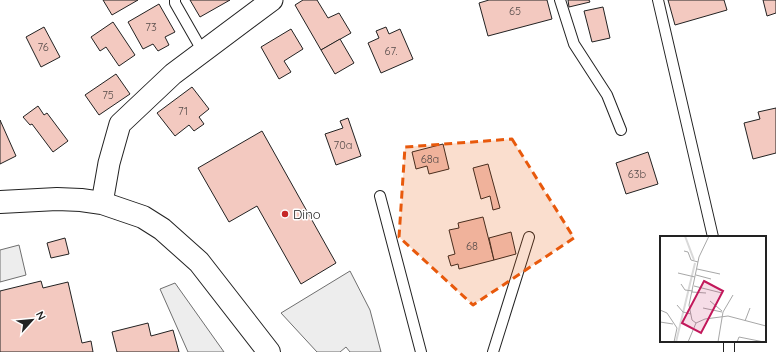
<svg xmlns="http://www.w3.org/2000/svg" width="776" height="352" font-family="Quicksand,sans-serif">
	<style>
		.parking { fill: #ededed; stroke: #6f6f6f }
		.building { fill: #f3c9c0; stroke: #222 }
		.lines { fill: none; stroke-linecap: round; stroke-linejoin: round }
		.lane-casing { stroke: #222; stroke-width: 12 }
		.street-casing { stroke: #222; stroke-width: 23 }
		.secondary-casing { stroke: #222; stroke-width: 24 }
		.lane { stroke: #fff; stroke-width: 10 }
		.street { stroke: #fff; stroke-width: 21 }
		.secondary { stroke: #fff; stroke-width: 22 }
		.marked { fill: #e8590c; fill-opacity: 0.2; stroke: #e8590c; stroke-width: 3; stroke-dasharray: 8 5; stroke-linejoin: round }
		.poi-dot { fill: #c62828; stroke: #fff; stroke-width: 1.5 }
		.labels { text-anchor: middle; stroke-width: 3; stroke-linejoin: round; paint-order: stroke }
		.number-label { font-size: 11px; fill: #564c4a }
		.poi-label { font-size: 13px; fill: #222; stroke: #fff; text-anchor: start }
		.inset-river { fill: none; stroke: #d9d9d9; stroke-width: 2 }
		.inset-road { fill: none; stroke: #a7a7a7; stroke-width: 1 }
		.view { fill: #c2185b; fill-opacity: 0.15; stroke: #c2185b; stroke-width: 2 }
		.inset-edge { fill: none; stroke: #222; stroke-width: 2 }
	</style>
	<rect width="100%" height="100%" fill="#fff"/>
	<!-- parking -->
	<g class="parking">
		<polygon points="19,245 26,275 0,282 0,250"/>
		<polygon points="350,271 370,310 381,352 350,352 346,347 340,352 317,352 281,313"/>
		<polygon points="175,283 224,352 188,352 160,289"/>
	</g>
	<!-- building -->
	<g class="building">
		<polygon points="103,0 138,0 112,15"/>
		<polygon points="190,0 230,0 200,17"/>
		<polygon points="303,0 317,0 328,18 339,13 351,33 321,50 295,5"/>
		<polygon points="489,0 547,0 552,19 488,36 479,3"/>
		<polygon points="568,0 589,0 590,2 569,7"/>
		<polygon points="668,0 724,0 727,10 675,25"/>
		<polygon points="763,0 776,0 776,13 767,16"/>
		<polygon points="159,4 175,32 165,37 169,45 158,51 153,44 143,49 128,22"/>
		<polygon points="603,7 610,38 592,42 584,11"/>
		<polygon points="113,22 135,55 119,66 106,47 100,51 91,37"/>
		<polygon points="44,27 60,57 41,67 26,37"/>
		<polygon points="386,27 389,34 400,29 413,59 381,73 368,43 379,38 376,31"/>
		<polygon points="291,29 303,49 284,61 291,72 279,79 261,47"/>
		<polygon points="340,39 354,63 335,74 321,50"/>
		<polygon points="116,74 130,94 99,115 85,95"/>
		<polygon points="192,87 209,109 199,117 204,124 194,131 189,125 175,136 157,113"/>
		<polygon points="38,106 44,115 47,113 68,141 53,152 32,124 30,125 23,117"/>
		<polygon points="776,108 776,153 753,159 744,123 760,119 758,112"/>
		<polygon points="348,118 361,156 336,165 325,134 343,128 340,121"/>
		<polygon points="0,120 16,156 0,164"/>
		<polygon points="262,131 336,263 301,284 257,206 229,222 198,168"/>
		<polygon points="443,144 449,169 429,174 427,166 416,169 412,152"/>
		<polygon points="648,152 658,184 626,194 616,163"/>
		<polygon points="488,164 500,208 493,210 490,196 481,199 473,168"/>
		<polygon points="483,217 494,260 459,269 458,264 451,266 448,256 455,254 449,230 459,228 458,223"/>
		<polygon points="511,232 516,254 494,260 489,238"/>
		<polygon points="65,238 69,254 51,258 47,243"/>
		<polygon points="41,281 43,288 68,282 82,343 91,341 93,352 0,352 0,291"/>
		<polygon points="148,323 151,336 173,330 179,352 117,352 112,332"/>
	</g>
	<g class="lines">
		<!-- lane casing -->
		<g class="lane-casing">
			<g id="lane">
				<polyline points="175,0 175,3 203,52"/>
				<polyline points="560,0 574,44 607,95 621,130"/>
				<polyline points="658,0 713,237"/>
				<polyline points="380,196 421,352"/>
				<polyline points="493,352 529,237"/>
				<polyline points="729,352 729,341"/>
			</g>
		</g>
		<!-- street casing -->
		<g class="street-casing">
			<polyline id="street" points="102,203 109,163 120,124 173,74 272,0"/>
		</g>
		<!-- secondary casing -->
		<g class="secondary-casing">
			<polyline id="secondary" points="0,202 57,199 81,200 102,203 143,217 162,229 199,262 269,352"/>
		</g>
		<!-- lane -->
		<use href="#lane" class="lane"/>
		<!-- street -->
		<use href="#street" class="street"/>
		<!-- secondary -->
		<use href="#secondary" class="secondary"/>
	</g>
	<!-- marked area -->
	<path class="marked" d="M512,139L574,238L473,305L399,237L405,147Z"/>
	<!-- markers -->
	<circle class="poi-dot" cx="285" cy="214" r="4"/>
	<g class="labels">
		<!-- number labels -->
		<g class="number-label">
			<text x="515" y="15">65</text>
			<text x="151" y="31">73</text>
			<text x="43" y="51">76</text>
			<text x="391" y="55">67.</text>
			<text x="108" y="99">75</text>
			<text x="183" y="115">71</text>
			<text x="343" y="149">70a</text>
			<text x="430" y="163">68a</text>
			<text x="637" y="178">63b</text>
			<text x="472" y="250">68</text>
		</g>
		<!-- poi labels -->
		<g class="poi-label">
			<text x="293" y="219">Dino</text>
		</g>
	</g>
	<!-- overview -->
	<g transform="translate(660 236)">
		<rect width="106" height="106" fill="#fff"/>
		<path class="inset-river" d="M25,0L34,24M16,106L35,27"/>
		<path class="inset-road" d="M24,15L28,16L31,24L38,26M37,33L60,38M18,37L35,41M36,39L51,43M21,48L25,54L33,55M34,50L62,57M32,56L46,57M50,65L62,75M17,69L23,76L31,78M43,72L62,76M0,74L7,77L17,92L14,106M85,85L90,72M0,86L13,88M36,87L32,84L29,69L39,21L49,0M28,106L36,87L45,83L68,80L106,90M58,106L63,76L73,59M77,106L79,101L104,106"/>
		<path class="view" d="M44,45L63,55L41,97L22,87Z"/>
		<rect width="106" height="106" class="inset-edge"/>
	</g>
	<!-- north arrow -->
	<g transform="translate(32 320) rotate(63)" stroke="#ffffff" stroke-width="3" paint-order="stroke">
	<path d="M0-3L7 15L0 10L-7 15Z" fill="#222222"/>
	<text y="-6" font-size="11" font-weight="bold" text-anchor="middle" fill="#222222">N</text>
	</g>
</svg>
